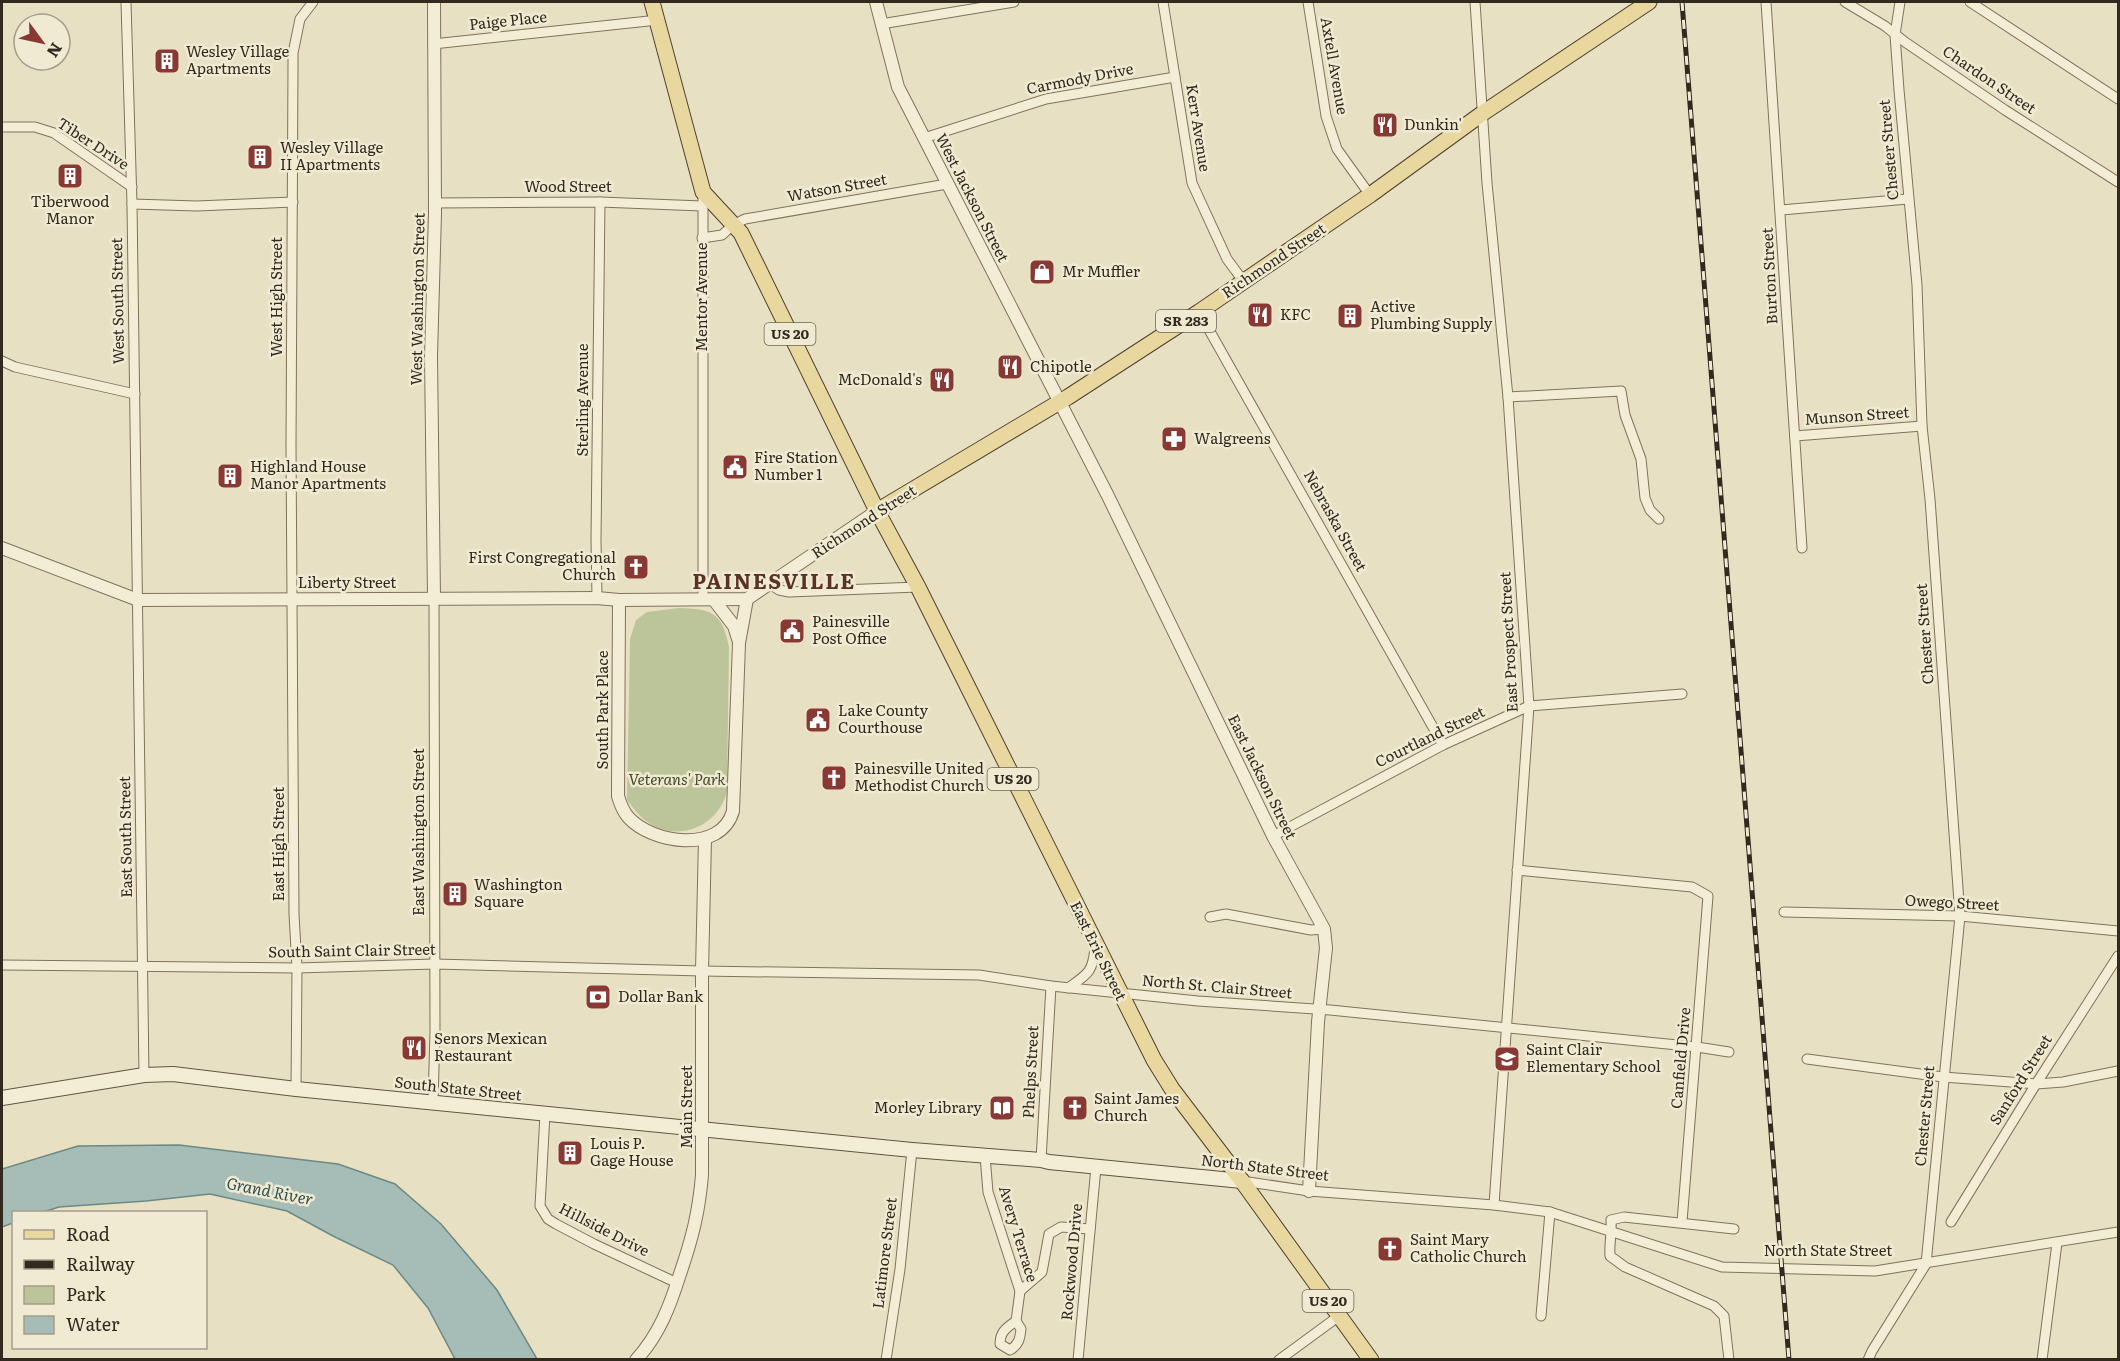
<svg xmlns="http://www.w3.org/2000/svg" width="2120" height="1361" font-family="Literata,serif">
	<style>
		.green { fill: #bcc599 }
		.water { fill: #a5bcb7; stroke: #6d8984; stroke-width: 1.5 }
		.lines { fill: none; stroke-linecap: round; stroke-linejoin: round }
		.minor-casing { stroke: #81725c; stroke-width: 11 }
		.tertiary-casing { stroke: #81725c; stroke-width: 14 }
		.secondary-casing { stroke: #62543f; stroke-width: 16 }
		.primary-casing { stroke: #4f4130; stroke-width: 17 }
		.minor { stroke: #f4edd6; stroke-width: 9 }
		.tertiary { stroke: #f4edd6; stroke-width: 12 }
		.secondary { stroke: #f4edd6; stroke-width: 14 }
		.primary { stroke: #e8d79f; stroke-width: 15 }
		.rail-casing { stroke: #322a1f; stroke-width: 5 }
		.rail { stroke: #f1ead2; stroke-width: 3; stroke-dasharray: 9; stroke-linecap: butt }
		.labels { text-anchor: middle; stroke-width: 5; stroke-linejoin: round; paint-order: stroke }
		.shield { fill: #f1ead2; stroke: #6b6455; stroke-width: 1.5 }
		.shield-label { font-size: 14px; font-weight: bold; fill: #322a1f }
		.street-label { font-size: 15px; fill: #322a1f; stroke: #f1ead2 }
		.poi-label { font-size: 15px; fill: #322a1f; stroke: #f1ead2; text-anchor: start }
		.park-label { font-size: 15px; font-style: italic; fill: #404c27; stroke: #f1ead2 }
		.water-label { font-size: 16px; font-style: italic; fill: #2f5050; stroke: #f1ead2 }
		.district-label { font-size: 21px; font-weight: bold; letter-spacing: 1.5px; fill: #5a3323; stroke: #f1ead2 }
	</style>
	<rect width="100%" height="100%" fill="#e8e0c3"/>
	<!-- green -->
	<path class="green" d="M679,608C712,609 722,612 729,647L727,791C719,827 676,844 646,821C638,815 633,807 627,800L630,639L636,620L647,612Z"/>
	<!-- water -->
	<polygon class="water" points="179,1145 338,1164 395,1184 441,1224 497,1290 537,1359 455,1359 428,1308 393,1265 333,1236 287,1211 210,1194 146,1201 59,1207 43,1212 14,1212 13,1223 2,1227 2,1169 78,1146"/>
	<g class="lines">
		<!-- minor casing -->
		<g class="minor-casing">
			<g id="minor">
				<polyline points="126,2 132,204 144,1075"/>
				<polyline points="1163,2 1192,183 1227,259 1244,282"/>
				<polyline points="1308,2 1326,116 1337,149 1370,195"/>
				<polyline points="1475,2 1487,183 1508,397 1529,706 1494,1205"/>
				<polyline points="1766,2 1802,548"/>
				<polyline points="1845,2 1885,26 1905,42 2005,110 2118,182"/>
				<polyline points="1970,2 2118,99"/>
				<polyline points="881,24 1014,2"/>
				<polyline points="433,44 658,20"/>
				<polyline points="2,127 35,127 54,133 132,187"/>
				<polyline points="924,138 1046,99 1175,77"/>
				<polyline points="434,203 600,202 702,206"/>
				<polyline points="132,204 197,206 293,202"/>
				<polyline points="1781,210 1908,199"/>
				<polyline points="702,238 722,235 733,225 745,219 947,184"/>
				<polyline points="1199,312 1443,745"/>
				<polyline points="2,361 15,367 135,394"/>
				<polyline points="1508,397 1621,391 1625,415 1641,459 1645,498 1650,510 1659,519"/>
				<polyline points="1795,436 1922,426"/>
				<polyline points="770,584 779,590 789,592 918,587"/>
				<polyline points="597,598 596,539 600,202"/>
				<polyline points="703,599 703,192"/>
				<polyline points="1273,836 1443,745 1529,706 1682,694"/>
				<polyline points="1517,870 1692,887 1708,896 1682,1222"/>
				<polyline points="1784,912 1960,916 2118,931"/>
				<polyline points="1210,917 1226,914 1311,930 1324,929"/>
				<polyline points="2,965 297,968 435,964 702,971 979,975 1051,986 1198,1001 1330,1010 1697,1047 1729,1052"/>
				<path d="M1068,988C1088,974 1093,972 1095,947"/>
				<polyline points="1807,1059 1943,1077 2036,1084 2063,1082 2118,1071"/>
				<polyline points="296,1089 297,968 294,914 291,445 293,67 293,53 300,19 313,2"/>
				<polyline points="433,1103 435,1032 434,597"/>
				<polyline points="545,1114 540,1206 548,1219 556,1224 594,1244 677,1283"/>
				<polyline points="985,1156 988,1192 1020,1291 1016,1321"/>
				<polyline points="1041,1160 1051,986"/>
				<polyline points="1242,1181 1309,1191 1494,1205 1550,1212 1722,1267 1875,1271 2118,1232"/>
				<polyline points="1951,1222 2036,1084 2118,956"/>
				<polyline points="1020,1291 1042,1272 1049,1234 1061,1227 1090,1229"/>
				<polyline points="1541,1316 1550,1212"/>
				<path d="M1016,1321L1021,1329C1020,1338 1019,1345 1010,1350L1000,1344C1000,1332 1006,1328 1016,1321Z"/>
				<polyline points="886,1360 900,1269 912,1150"/>
				<polyline points="1078,1360 1096,1167"/>
				<polyline points="1279,1360 1339,1316"/>
				<path d="M1729,1360L1724,1316L1714,1306L1625,1267L1610,1256C1609,1244 1612,1233 1611,1220L1624,1217L1734,1229"/>
				<polyline points="1868,1360 1872,1351 1926,1264 1960,916 1930,499 1922,426 1917,285 1899,90 1895,35 1900,2"/>
				<polyline points="2042,1360 2057,1243"/>
			</g>
		</g>
		<!-- tertiary casing -->
		<g class="tertiary-casing">
			<g id="tertiary">
				<polyline points="876,2 898,87 1108,496 1273,836 1324,929 1326,948 1318,1022 1309,1191"/>
				<polyline points="2,548 138,600 597,598 619,600 747,599 877,511"/>
				<polyline points="434,597 431,356 435,213 434,2"/>
				<path d="M619,600L618,796C620,803 623,811 628,817C652,844 721,854 733,811L739,643L747,599"/>
				<polyline points="714,600 734,626 738,639"/>
				<path d="M636,1360C659,1335 670,1306 680,1274C692,1239 699,1212 702,1175V971L705,839"/>
			</g>
		</g>
		<!-- secondary casing -->
		<g class="secondary-casing">
			<polyline id="secondary" points="2,1098 144,1075 173,1074 296,1089 912,1150 1041,1160 1049,1162 1242,1181"/>
		</g>
		<!-- primary casing -->
		<g class="primary-casing">
			<g id="primary">
				<polyline points="652,2 703,192 741,233 877,511 918,587 1154,1060 1172,1089 1242,1181 1371,1360"/>
				<polyline points="877,511 1068,397 1199,312 1370,195 1483,113 1649,2"/>
			</g>
		</g>
		<!-- minor -->
		<use href="#minor" class="minor"/>
		<!-- tertiary -->
		<use href="#tertiary" class="tertiary"/>
		<!-- secondary -->
		<use href="#secondary" class="secondary"/>
		<!-- primary -->
		<use href="#primary" class="primary"/>
		<!-- rail casing -->
		<g class="rail-casing">
			<polyline id="rail" points="1682,2 1789,1360"/>
		</g>
		<!-- rail -->
		<use href="#rail" class="rail"/>
	</g>
	<!-- icons -->
	<defs>
		<g id="building-square" transform="scale(1.35)"><rect x="-9" y="-9" width="18" height="18" rx="4" fill="#883933" stroke="#f1ead2"/><path d="M-4-6H4V6H1V3H-1V6H-4ZM-2.5-4.3h1.7v1.8h-1.7ZM.8-4.3h1.7v1.8H.8ZM-2.5-1h1.7V.8h-1.7ZM.8-1h1.7V.8H.8Z" fill="#fff"/></g>
		<g id="restaurant-square" transform="scale(1.35)"><rect x="-9" y="-9" width="18" height="18" rx="4" fill="#883933" stroke="#f1ead2"/><path d="M-5-6h1v4h1v-4h1v4h1v-4h1v5L-1.5 .5V6h-2V.5L-5-1ZM5-6V6H3V1.5H1.5Q1.5-4 5-6Z" fill="#fff"/></g>
		<g id="shop-square" transform="scale(1.35)"><rect x="-9" y="-9" width="18" height="18" rx="4" fill="#883933" stroke="#f1ead2"/><path d="M-5-2.5h2.3a2.7 3.5 0 0 1 5.4 0H5L5.5 6h-11ZM-1.5-2.5h3a1.5 2.3 0 0 0-3 0Z" fill="#fff"/></g>
		<g id="pharmacy-square" transform="scale(1.35)"><rect x="-9" y="-9" width="18" height="18" rx="4" fill="#883933" stroke="#f1ead2"/><path d="M-2-6h4v4h4v4h-4v4h-4v-4h-4v-4h4Z" fill="#fff"/></g>
		<g id="civic-square" transform="scale(1.35)"><rect x="-9" y="-9" width="18" height="18" rx="4" fill="#883933" stroke="#f1ead2"/><path d="M-.6-6.5H3V-4.5H.6V-3L4-1V1h2V6H-6V1h2V-1L-.6-3ZM-1.2 2.5V6h2.4V2.5Z" fill="#fff"/></g>
		<g id="church-square" transform="scale(1.35)"><rect x="-9" y="-9" width="18" height="18" rx="4" fill="#883933" stroke="#f1ead2"/><path d="M-1.2-6h2.4v3.5h3.3v2.4h-3.3V6h-2.4V-.1h-3.3v-2.4h3.3Z" fill="#fff"/></g>
		<g id="bank-square" transform="scale(1.35)"><rect x="-9" y="-9" width="18" height="18" rx="4" fill="#883933" stroke="#f1ead2"/><path d="M-6-4H6V4H-6ZM0-2.3a2.3 2.3 0 1 0 0 4.6a2.3 2.3 0 1 0 0-4.6Z" fill="#fff"/></g>
		<g id="school-square" transform="scale(1.35)"><rect x="-9" y="-9" width="18" height="18" rx="4" fill="#883933" stroke="#f1ead2"/><path d="M0-5L7-2L0 1L-7-2ZM-4 1L0 2.5L4 1V4Q0 6-4 4Z" fill="#fff"/></g>
		<g id="library-square" transform="scale(1.35)"><rect x="-9" y="-9" width="18" height="18" rx="4" fill="#883933" stroke="#f1ead2"/><path d="M-6-4Q-3-5.5-.7-3.5V5Q-3 3-6 4ZM6-4Q3-5.5 .7-3.5V5Q3 3 6 4Z" fill="#fff"/></g>
	</defs>
	<g fill-rule="evenodd">
		<use href="#building-square" x="167" y="61"/>
		<use href="#restaurant-square" x="1385" y="125"/>
		<use href="#building-square" x="260" y="157"/>
		<use href="#building-square" x="70" y="176"/>
		<use href="#shop-square" x="1042" y="272"/>
		<use href="#restaurant-square" x="1260" y="315"/>
		<use href="#building-square" x="1350" y="316"/>
		<use href="#restaurant-square" x="1010" y="367"/>
		<use href="#restaurant-square" x="942" y="380"/>
		<use href="#pharmacy-square" x="1174" y="439"/>
		<use href="#civic-square" x="735" y="467"/>
		<use href="#building-square" x="230" y="476"/>
		<use href="#church-square" x="636" y="567"/>
		<use href="#civic-square" x="792" y="631"/>
		<use href="#civic-square" x="818" y="720"/>
		<use href="#church-square" x="834" y="778"/>
		<use href="#building-square" x="455" y="894"/>
		<use href="#bank-square" x="598" y="997"/>
		<use href="#restaurant-square" x="414" y="1048"/>
		<use href="#school-square" x="1507" y="1059"/>
		<use href="#library-square" x="1002" y="1108"/>
		<use href="#church-square" x="1075" y="1108"/>
		<use href="#building-square" x="570" y="1153"/>
		<use href="#church-square" x="1390" y="1249"/>
	</g>
	<g class="labels">
		<!-- shield labels -->
		<g class="shield">
			<rect x="1156" y="310" width="60" height="22" rx="4.5"/>
			<rect x="764.5" y="323" width="51" height="22" rx="4.5"/>
			<rect x="987.5" y="768" width="51" height="22" rx="4.5"/>
			<rect x="1302.5" y="1290" width="51" height="22" rx="4.5"/>
		</g>
		<g class="shield-label">
			<text x="1186" y="326">SR 283</text>
			<text x="790" y="339">US 20</text>
			<text x="1013" y="784">US 20</text>
			<text x="1328" y="1306">US 20</text>
		</g>
		<!-- street labels -->
		<g class="street-label">
			<text transform="translate(508 21) rotate(-6)" y="5">Paige Place</text>
			<text transform="translate(1334 66) rotate(80)" y="5">Axtell Avenue</text>
			<text transform="translate(1080 79) rotate(-11)" y="5">Carmody Drive</text>
			<text transform="translate(1989 80) rotate(34)" y="5">Chardon Street</text>
			<text transform="translate(1198 128) rotate(81)" y="5">Kerr Avenue</text>
			<text transform="translate(93 144) rotate(33)" y="5">Tiber Drive</text>
			<text transform="translate(1889 150) rotate(-95)" y="5">Chester Street</text>
			<text x="568" y="192">Wood Street</text>
			<text transform="translate(837 188) rotate(-10)" y="5">Watson Street</text>
			<text transform="translate(972 198) rotate(63)" y="5">West Jackson Street</text>
			<text transform="translate(1274 261) rotate(-34)" y="5">Richmond Street</text>
			<text transform="translate(1770 276) rotate(-93)" y="5">Burton Street</text>
			<text transform="translate(277 297) rotate(-90)" y="5">West High Street</text>
			<text transform="translate(702 297) rotate(-90)" y="5">Mentor Avenue</text>
			<text transform="translate(418 299) rotate(-89)" y="5">West Washington Street</text>
			<text transform="translate(118 301) rotate(-91)" y="5">West South Street</text>
			<text transform="translate(583 400) rotate(-90)" y="5">Sterling Avenue</text>
			<text transform="translate(1857 416) rotate(-4)" y="5">Munson Street</text>
			<text transform="translate(1335 521) rotate(61)" y="5">Nebraska Street</text>
			<text transform="translate(864 522) rotate(-33)" y="5">Richmond Street</text>
			<text x="347" y="588">Liberty Street</text>
			<text transform="translate(1925 634) rotate(-94)" y="5">Chester Street</text>
			<text transform="translate(1509 642) rotate(-93)" y="5">East Prospect Street</text>
			<text transform="translate(603 710) rotate(-90)" y="5">South Park Place</text>
			<text transform="translate(1430 737) rotate(-26)" y="5">Courtland Street</text>
			<text transform="translate(1262 777) rotate(64)" y="5">East Jackson Street</text>
			<text transform="translate(419 832) rotate(-90)" y="5">East Washington Street</text>
			<text transform="translate(126 837) rotate(-91)" y="5">East South Street</text>
			<text transform="translate(279 844) rotate(-90)" y="5">East High Street</text>
			<text transform="translate(1952 903) rotate(3)" y="5">Owego Street</text>
			<text transform="translate(352 951) rotate(-1)" y="5">South Saint Clair Street</text>
			<text transform="translate(1098 951) rotate(64)" y="5">East Erie Street</text>
			<text transform="translate(1217 987) rotate(5)" y="5">North St. Clair Street</text>
			<text transform="translate(1681 1058) rotate(-85)" y="5">Canfield Drive</text>
			<text transform="translate(1031 1072) rotate(-87)" y="5">Phelps Street</text>
			<text transform="translate(2021 1080) rotate(-58)" y="5">Sanford Street</text>
			<text transform="translate(458 1089) rotate(6)" y="5">South State Street</text>
			<text transform="translate(687 1107) rotate(-90)" y="5">Main Street</text>
			<text transform="translate(1925 1116) rotate(-85)" y="5">Chester Street</text>
			<text transform="translate(1265 1168) rotate(7)" y="5">North State Street</text>
			<text transform="translate(604 1230) rotate(27)" y="5">Hillside Drive</text>
			<text transform="translate(1018 1234) rotate(73)" y="5">Avery Terrace</text>
			<text x="1828" y="1256">North State Street</text>
			<text transform="translate(885 1253) rotate(-83)" y="5">Latimore Street</text>
			<text transform="translate(1072 1262) rotate(-85)" y="5">Rockwood Drive</text>
		</g>
		<!-- poi labels -->
		<g class="poi-label">
			<text x="186" y="57">Wesley Village<tspan x="186" dy="17">Apartments</tspan></text>
			<text x="1404" y="130">Dunkin'</text>
			<text x="280" y="153">Wesley Village<tspan x="280" dy="17">II Apartments</tspan></text>
			<text x="70" y="207" text-anchor="middle">Tiberwood<tspan x="70" dy="17">Manor</tspan></text>
			<text x="1062" y="277">Mr Muffler</text>
			<text x="1370" y="312">Active<tspan x="1370" dy="17">Plumbing Supply</tspan></text>
			<text x="1280" y="320">KFC</text>
			<text x="1030" y="372">Chipotle</text>
			<text x="922" y="385" text-anchor="end">McDonald's</text>
			<text x="1194" y="444">Walgreens</text>
			<text x="754" y="463">Fire Station<tspan x="754" dy="17">Number 1</tspan></text>
			<text x="250" y="472">Highland House<tspan x="250" dy="17">Manor Apartments</tspan></text>
			<text x="616" y="563" text-anchor="end">First Congregational<tspan x="616" dy="17">Church</tspan></text>
			<text x="812" y="627">Painesville<tspan x="812" dy="17">Post Office</tspan></text>
			<text x="838" y="716">Lake County<tspan x="838" dy="17">Courthouse</tspan></text>
			<text x="854" y="774">Painesville United<tspan x="854" dy="17">Methodist Church</tspan></text>
			<text x="474" y="890">Washington<tspan x="474" dy="17">Square</tspan></text>
			<text x="618" y="1002">Dollar Bank</text>
			<text x="434" y="1044">Senors Mexican<tspan x="434" dy="17">Restaurant</tspan></text>
			<text x="1526" y="1055">Saint Clair<tspan x="1526" dy="17">Elementary School</tspan></text>
			<text x="1094" y="1104">Saint James<tspan x="1094" dy="17">Church</tspan></text>
			<text x="982" y="1113" text-anchor="end">Morley Library</text>
			<text x="590" y="1149">Louis P.<tspan x="590" dy="17">Gage House</tspan></text>
			<text x="1410" y="1245">Saint Mary<tspan x="1410" dy="17">Catholic Church</tspan></text>
		</g>
		<!-- park labels -->
		<g class="park-label">
			<text x="677" y="785">Veterans' Park</text>
		</g>
		<!-- water labels -->
		<g class="water-label">
			<text transform="translate(270 1191) rotate(11)" y="6">Grand River</text>
		</g>
		<!-- district labels -->
		<g class="district-label">
			<text x="774" y="589">PAINESVILLE</text>
		</g>
	</g>
	<!-- border -->
	<rect width="2120" height="1361" fill="none" stroke="#322a1f" stroke-width="6"/>
	<!-- legend -->
	<rect x="12" y="1211" width="195" height="138" fill="#f1ead2" stroke="#a59d8a" stroke-width="1.5"/>
	<rect x="24" y="1230" width="30" height="9" fill="#e8d79f" stroke="#a59d8a" stroke-width="1.5"/>
	<text x="66" y="1241" font-size="18" fill="#322a1f">Road</text>
	<rect x="24" y="1260" width="30" height="9" fill="#322a1f" stroke="#a59d8a" stroke-width="1.5"/>
	<text x="66" y="1271" font-size="18" fill="#322a1f">Railway</text>
	<rect x="24" y="1286" width="30" height="18" fill="#bcc599" stroke="#a59d8a" stroke-width="1.5"/>
	<text x="66" y="1301" font-size="18" fill="#322a1f">Park</text>
	<rect x="24" y="1316" width="30" height="18" fill="#a5bcb7" stroke="#a59d8a" stroke-width="1.5"/>
	<text x="66" y="1331" font-size="18" fill="#322a1f">Water</text>
	<!-- north arrow -->
	<g transform="translate(42 42) rotate(123)"><circle r="28" fill="#f1ead2" stroke="#a59d8a" stroke-width="1.5"/>
	<path d="M0-4.5L10 22L0 15L-10 22Z" fill="#883933"/>
	<text y="-9" font-size="16" font-weight="bold" text-anchor="middle" fill="#322a1f">N</text>
	</g>
</svg>
